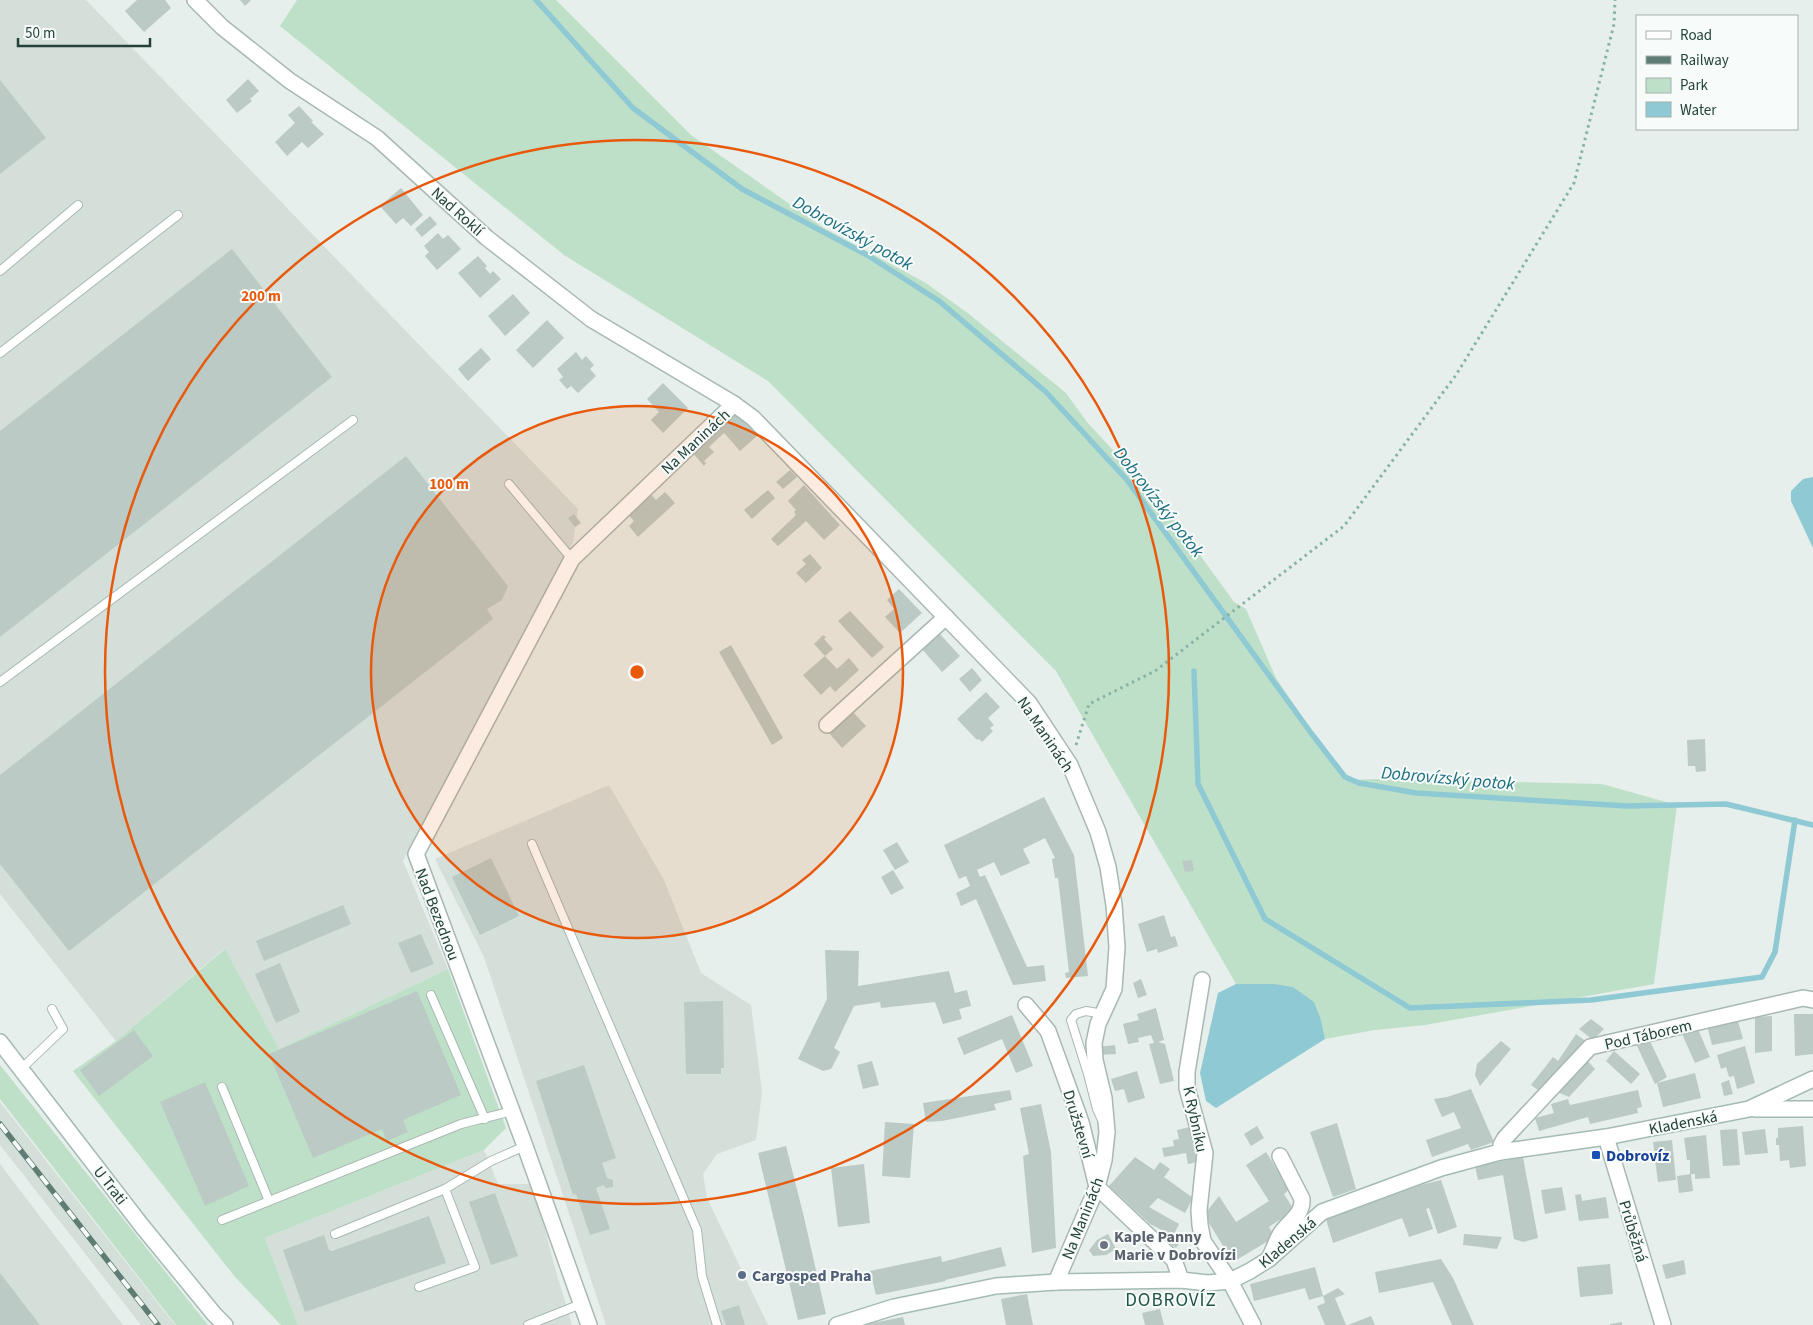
<svg xmlns="http://www.w3.org/2000/svg" width="1813" height="1325" font-family="'Source Sans 3',sans-serif">
	<style>
		.built { fill: #d4dfda }
		.green { fill: #bfe0c8 }
		.water { fill: #8ec9d4 }
		.lines { fill: none; stroke-linecap: round; stroke-linejoin: round }
		.stream { stroke: #8ec9d4; stroke-width: 5.5 }
		.building { fill: #bbcac4 }
		.lane-casing { stroke: #a8b8b2; stroke-width: 10 }
		.street-casing { stroke: #a8b8b2; stroke-width: 18 }
		.secondary-casing { stroke: #a4bbb3; stroke-width: 18 }
		.path { stroke: #86b3a5; stroke-width: 3; stroke-dasharray: 2.5 4; stroke-linecap: butt }
		.lane { stroke: #fff; stroke-width: 8 }
		.street { stroke: #fff; stroke-width: 15 }
		.secondary { stroke: #fff; stroke-width: 15 }
		.rail-casing { stroke: #5f7d75; stroke-width: 5.5 }
		.rail { stroke: #f7fbf9; stroke-width: 4; stroke-dasharray: 11; stroke-linecap: butt }
		.ring { fill: none; stroke: #e8590c; stroke-width: 2.5 }
		.transit-dot { fill: #1a4fb4; stroke: #f7fbf9; stroke-width: 2 }
		.worship-dot { fill: #6b7280; stroke: #f7fbf9; stroke-width: 2 }
		.service-dot { fill: #5c6f8a; stroke: #f7fbf9; stroke-width: 2 }
		.labels { text-anchor: middle; stroke-width: 4; stroke-linejoin: round; paint-order: stroke }
		.street-label { font-size: 16px; fill: #24423a; stroke: #f7fbf9 }
		.transit-label { font-size: 16px; font-weight: bold; fill: #164399; stroke: #f7fbf9; text-anchor: start }
		.worship-label { font-size: 16px; font-weight: bold; fill: #5b616d; stroke: #f7fbf9; text-anchor: start }
		.service-label { font-size: 16px; font-weight: bold; fill: #4e5e75; stroke: #f7fbf9; text-anchor: start }
		.water-label { font-size: 18px; font-style: italic; fill: #1c6f80; stroke: #f7fbf9 }
		.quarter-label { font-size: 19px; letter-spacing: 1px; fill: #1f5548; stroke: #f7fbf9 }
		.centre { fill: #e8590c; stroke: #f7fbf9; stroke-width: 2.5 }
		.ring-label { font-size: 15px; text-anchor: middle; font-weight: bold; fill: #e8590c; stroke: #f7fbf9; stroke-width: 4; stroke-linejoin: round; paint-order: stroke }
	</style>
	<rect width="100%" height="100%" fill="#e6efeb"/>
	<!-- built -->
	<g class="built">
		<polygon points="0,0 86,0 578,509 573,542 403,861 448,969 279,1049 224,949 116,1041 0,894"/>
		<polygon points="609,785 664,880 701,973 751,1005 762,1092 756,1140 717,1154 703,1174 707,1198 768,1325 606,1325 484,957 435,859"/>
		<polygon points="0,1102 175,1325 141,1325 0,1145"/>
		<polygon points="484,1150 498,1184 533,1184 555,1268 572,1325 298,1325 265,1238"/>
		<polygon points="0,1164 123,1325 0,1325"/>
	</g>
	<!-- green -->
	<g class="green">
		<polygon points="297,0 556,0 691,135 824,228 926,283 969,314 1066,393 1087,422 1154,495 1187,537 1234,602 1246,609 1276,678 1338,769 1354,780 1373,779 1602,784 1677,805 1654,984 1425,1025 1375,1030 1325,1039 1321,1020 1274,984 1236,984 1056,671 768,381 564,255 280,26"/>
		<polygon points="225,949 279,1049 448,969 506,1128 484,1150 265,1238 298,1325 281,1325 235,1277 73,1071 116,1041"/>
		<polygon points="0,1065 208,1325 176,1325 0,1099"/>
	</g>
	<!-- water -->
	<g class="water">
		<polygon points="1813,477 1813,548 1791,501 1791,491 1803,479"/>
		<polygon points="1236,984 1274,984 1293,987 1314,1002 1321,1020 1325,1039 1216,1108 1206,1101 1200,1073 1218,993"/>
	</g>
	<g class="lines">
		<!-- stream -->
		<g class="stream">
			<polyline points="536,0 633,108 742,189 867,255 939,301 1046,392 1127,480 1311,733 1345,777 1359,783 1416,793 1627,806 1726,804 1813,825"/>
			<polyline points="1194,671 1198,784 1265,919 1410,1008 1591,1000 1762,977 1775,952 1795,820"/>
		</g>
	</g>
	<!-- building -->
	<g class="building">
		<polygon points="137,0 165,0 171,8 144,32 125,11"/>
		<polygon points="240,0 251,0 245,6"/>
		<polygon points="248,79 259,91 250,99 252,101 237,113 226,100"/>
		<polygon points="0,80 46,138 0,174"/>
		<polygon points="299,106 313,121 311,122 324,134 308,148 302,142 287,156 275,142 295,123 288,115"/>
		<polygon points="401,188 423,215 411,226 403,218 396,224 380,206"/>
		<polygon points="430,216 437,224 422,237 415,229"/>
		<polygon points="438,233 443,239 448,235 461,249 437,270 425,256 429,252 424,246"/>
		<polygon points="232,249 332,377 0,637 0,431"/>
		<polygon points="478,256 487,266 485,268 490,274 493,271 501,279 480,298 458,273"/>
		<polygon points="513,294 530,313 505,336 488,316"/>
		<polygon points="547,320 564,338 533,368 516,350"/>
		<polygon points="481,348 491,359 468,381 458,369"/>
		<polygon points="576,352 582,360 586,356 594,365 590,369 596,376 578,393 571,386 567,389 559,380 563,377 557,369"/>
		<polygon points="663,383 688,408 663,433 651,420 659,412 647,399"/>
		<polygon points="737,412 758,435 740,451 724,433 709,447 714,452 704,461 706,463 704,466 692,452"/>
		<polygon points="406,456 508,586 502,600 487,609 493,619 69,951 0,864 0,775"/>
		<polygon points="790,470 797,477 783,489 776,482"/>
		<polygon points="804,485 840,525 824,540 806,521 778,546 771,539 796,515 794,512 796,510 788,501"/>
		<polygon points="768,490 775,498 752,519 744,510"/>
		<polygon points="648,491 656,500 665,492 675,503 638,537 629,526 634,521 626,512"/>
		<polygon points="574,514 581,523 575,527 568,518"/>
		<polygon points="810,554 822,568 806,583 796,573 806,564 802,560"/>
		<polygon points="899,589 922,613 900,633 885,617 894,609 887,600"/>
		<polygon points="850,611 884,647 872,658 838,621"/>
		<polygon points="939,633 960,656 942,672 922,649"/>
		<polygon points="823,635 826,637 824,639 833,649 825,656 814,644"/>
		<polygon points="731,645 783,738 772,745 719,652"/>
		<polygon points="825,656 837,669 849,658 859,670 835,692 830,686 821,695 803,675"/>
		<polygon points="972,668 982,680 970,692 959,679"/>
		<polygon points="986,692 1000,707 988,718 994,725 990,728 993,731 982,742 979,739 977,740 957,719"/>
		<polygon points="853,712 866,726 842,748 829,733"/>
		<polygon points="1705,739 1706,771 1696,772 1695,766 1688,766 1687,740"/>
		<polygon points="1044,797 1074,855 1088,976 1066,978 1065,973 1069,972 1058,878 1055,878 1052,859 1055,858 1045,838 1023,849 1030,863 1001,876 994,862 977,870 980,877 985,875 1027,967 1044,965 1046,981 1013,985 976,899 961,906 956,893 970,886 966,876 959,879 944,845"/>
		<polygon points="897,842 909,862 895,870 883,850"/>
		<polygon points="491,858 519,916 480,935 452,877"/>
		<polygon points="1192,860 1194,871 1185,872 1182,861"/>
		<polygon points="893,870 904,888 891,895 881,877"/>
		<polygon points="343,905 351,924 264,961 256,941"/>
		<polygon points="1164,915 1171,937 1175,936 1178,946 1158,953 1157,949 1147,952 1138,924"/>
		<polygon points="421,934 434,964 411,973 398,943"/>
		<polygon points="825,950 859,951 858,986 949,971 955,993 967,990 971,1006 959,1009 962,1019 943,1024 935,1002 881,1008 880,1002 854,1006 834,1048 840,1052 831,1069 823,1071 798,1059 827,999"/>
		<polygon points="280,963 300,1012 276,1023 255,974"/>
		<polygon points="1141,979 1147,995 1138,998 1133,983"/>
		<polygon points="417,991 461,1095 403,1120 408,1132 387,1141 382,1129 313,1158 269,1054"/>
		<polygon points="723,1001 724,1068 721,1068 721,1074 686,1074 684,1002"/>
		<polygon points="1156,1008 1164,1040 1158,1042 1165,1044 1174,1081 1160,1084 1149,1044 1154,1043 1151,1035 1138,1038 1139,1042 1128,1044 1123,1024 1139,1020 1137,1014"/>
		<polygon points="1794,1014 1813,1014 1813,1054 1795,1056"/>
		<polygon points="1012,1015 1033,1066 1016,1073 1002,1039 964,1055 957,1038"/>
		<polygon points="1772,1016 1772,1051 1755,1053 1755,1017"/>
		<polygon points="1737,1018 1743,1039 1712,1045 1707,1025"/>
		<polygon points="1591,1019 1604,1029 1593,1040 1579,1029"/>
		<polygon points="1697,1027 1710,1057 1695,1063 1682,1034"/>
		<polygon points="134,1030 153,1056 99,1096 80,1070"/>
		<polygon points="1576,1034 1588,1043 1544,1094 1531,1085 1553,1057 1558,1061"/>
		<polygon points="1501,1041 1511,1049 1480,1086 1475,1075 1477,1064"/>
		<polygon points="1650,1041 1667,1077 1657,1083 1695,1073 1701,1098 1663,1107 1657,1083 1655,1084 1636,1044"/>
		<polygon points="1115,1045 1116,1054 1100,1055 1098,1047"/>
		<polygon points="1745,1046 1755,1083 1737,1089 1734,1076 1729,1077 1726,1067 1721,1069 1717,1055"/>
		<polygon points="1614,1051 1640,1074 1631,1084 1606,1061"/>
		<polygon points="1585,1058 1595,1069 1569,1097 1555,1091"/>
		<polygon points="872,1061 879,1085 863,1089 857,1065"/>
		<polygon points="584,1065 616,1158 602,1163 607,1178 613,1180 613,1187 606,1188 603,1185 596,1188 610,1229 590,1235 576,1194 573,1195 536,1081"/>
		<polygon points="1137,1071 1145,1098 1128,1103 1124,1089 1115,1091 1111,1079"/>
		<polygon points="1729,1080 1733,1094 1724,1096 1721,1083"/>
		<polygon points="205,1082 249,1186 205,1206 160,1102"/>
		<polygon points="1471,1089 1494,1142 1471,1150 1468,1144 1432,1157 1426,1140 1461,1128 1454,1112 1442,1117 1434,1099 1447,1097"/>
		<polygon points="1010,1090 1012,1100 994,1104 996,1110 942,1121 926,1122 923,1103"/>
		<polygon points="1638,1090 1642,1107 1637,1108 1638,1113 1590,1124 1588,1117 1539,1131 1535,1118 1554,1113 1551,1104 1568,1099 1570,1105"/>
		<polygon points="1041,1104 1051,1152 1056,1248 1032,1253 1023,1156 1029,1154 1020,1108"/>
		<polygon points="885,1122 914,1124 910,1178 882,1176"/>
		<polygon points="1337,1123 1356,1189 1333,1197 1310,1132"/>
		<polygon points="1257,1126 1264,1138 1251,1146 1244,1134"/>
		<polygon points="1803,1126 1806,1166 1790,1168 1789,1160 1780,1161 1779,1145 1776,1145 1776,1138 1778,1138 1778,1128"/>
		<polygon points="1190,1127 1197,1162 1188,1164 1186,1153 1164,1157 1162,1148 1174,1146 1173,1140 1179,1139 1177,1130"/>
		<polygon points="1737,1129 1740,1165 1723,1166 1720,1130"/>
		<polygon points="1765,1129 1768,1153 1745,1155 1742,1132"/>
		<polygon points="1706,1135 1710,1178 1695,1179 1695,1174 1690,1174 1690,1160 1687,1160 1684,1138"/>
		<polygon points="1672,1140 1676,1180 1658,1182 1655,1160 1650,1161 1650,1156 1655,1156 1653,1142"/>
		<polygon points="786,1146 803,1213 826,1314 798,1320 758,1153"/>
		<polygon points="1266,1152 1290,1189 1284,1194 1294,1210 1269,1227 1275,1237 1233,1262 1204,1215 1219,1196 1236,1222 1269,1201 1246,1165"/>
		<polygon points="1135,1157 1154,1170 1160,1162 1170,1169 1164,1177 1193,1198 1185,1213 1158,1198 1149,1207 1179,1224 1173,1236 1181,1241 1176,1248 1168,1242 1173,1236 1150,1224 1109,1186"/>
		<polygon points="1523,1157 1538,1238 1523,1242 1514,1239 1503,1175 1478,1180 1475,1166"/>
		<polygon points="864,1164 870,1223 838,1227 831,1168"/>
		<polygon points="1691,1174 1693,1191 1679,1193 1677,1176"/>
		<polygon points="1441,1180 1457,1227 1438,1234 1429,1208 1426,1209 1433,1229 1409,1237 1402,1218 1333,1243 1326,1219 1421,1185"/>
		<polygon points="1562,1187 1566,1210 1545,1214 1541,1190"/>
		<polygon points="495,1193 518,1256 491,1265 469,1202"/>
		<polygon points="1581,1194 1582,1201 1606,1197 1609,1218 1579,1221 1575,1195"/>
		<polygon points="429,1216 446,1263 305,1312 283,1250 324,1235 329,1250 332,1251"/>
		<polygon points="1108,1234 1116,1249 1106,1255 1093,1256 1089,1250 1097,1240"/>
		<polygon points="1464,1234 1502,1237 1497,1249 1463,1245"/>
		<polygon points="1001,1247 1006,1266 945,1280 946,1281 876,1295 870,1271 941,1256 942,1262"/>
		<polygon points="1441,1259 1453,1278 1474,1325 1452,1325 1433,1282 1379,1293 1375,1272"/>
		<polygon points="1684,1260 1686,1274 1666,1279 1662,1265"/>
		<polygon points="1610,1264 1613,1294 1580,1297 1577,1267"/>
		<polygon points="1315,1267 1323,1296 1309,1300 1305,1288 1254,1301 1250,1284"/>
		<polygon points="0,1273 40,1325 0,1325"/>
		<polygon points="1338,1288 1345,1294 1335,1298 1346,1325 1325,1325 1317,1306 1325,1303 1323,1296"/>
		<polygon points="1027,1294 1033,1325 1006,1325 1001,1299"/>
		<polygon points="739,1305 745,1325 726,1325 721,1311"/>
		<polygon points="1160,1309 1164,1325 1145,1325 1142,1313"/>
		<polygon points="1371,1316 1375,1325 1348,1325"/>
		<polygon points="903,1317 905,1325 868,1325 868,1324"/>
		<polygon points="1622,1322 1622,1325 1610,1325 1610,1324"/>
	</g>
	<g class="lines">
		<!-- lane casing -->
		<g class="lane-casing">
			<g id="lane">
				<polyline points="0,271 78,205"/>
				<polyline points="0,353 178,215"/>
				<polyline points="509,484 572,559"/>
				<polyline points="0,682 353,420"/>
				<polyline points="532,844 697,1230 702,1276 717,1325"/>
				<polyline points="431,995 485,1119"/>
				<polyline points="21,1069 63,1029 52,1009"/>
				<polyline points="222,1087 269,1201"/>
				<polyline points="1102,1120 1097,1109 1088,1074 1071,1020 1076,1014 1086,1011 1103,1014"/>
				<polyline points="222,1220 461,1124 512,1111"/>
				<polyline points="335,1234 445,1189 491,1161 525,1146"/>
				<polyline points="419,1287 475,1267 445,1189"/>
				<polyline points="528,1325 581,1304"/>
			</g>
		</g>
		<!-- street casing -->
		<g class="street-casing">
			<g id="street">
				<polyline points="195,0 222,27 290,81 377,138 487,238 591,319 734,404 753,418 1029,703 1070,765 1098,832 1108,867 1114,905 1117,947 1114,989 1098,1024 1094,1043 1095,1060 1104,1098 1107,1132 1104,1160 1097,1187 1056,1282"/>
				<polyline points="827,725 946,617"/>
				<polyline points="1202,980 1187,1072 1187,1088 1205,1153 1199,1210 1200,1225 1203,1241 1230,1281"/>
				<polyline points="1026,1005 1048,1031 1081,1122 1097,1187 1174,1260 1181,1280"/>
				<polyline points="1606,1137 1663,1325"/>
				<polyline points="1500,1152 1501,1145 1505,1138 1590,1047 1803,998 1813,1000"/>
				<path d="M1269,1259C1273,1251 1276,1241 1281,1233C1289,1221 1303,1215 1302,1199L1280,1156"/>
				<polyline points="589,1325 525,1146 416,854 572,559 734,404"/>
			</g>
		</g>
		<!-- secondary casing -->
		<g class="secondary-casing">
			<g id="secondary">
				<polyline points="0,1042 142,1226 214,1314 225,1325"/>
				<polyline points="1755,1109 1813,1109"/>
				<polyline points="1230,1281 1253,1325"/>
				<polyline points="837,1325 894,1307 996,1286 1056,1282 1181,1280 1208,1283 1230,1281 1250,1271 1269,1259 1322,1212 1441,1168 1500,1152 1606,1137 1749,1109 1813,1079"/>
			</g>
		</g>
		<!-- path -->
		<polyline class="path" points="1076,745 1089,704 1155,671 1344,526 1456,375 1574,183 1614,24 1615,0"/>
		<!-- lane -->
		<use href="#lane" class="lane"/>
		<!-- street -->
		<use href="#street" class="street"/>
		<!-- secondary -->
		<use href="#secondary" class="secondary"/>
		<!-- rail casing -->
		<g class="rail-casing">
			<polyline id="rail" points="0,1124 158,1325"/>
		</g>
		<!-- rail -->
		<use href="#rail" class="rail"/>
	</g>
	<!-- distance rings -->
	<circle cx="637" cy="672" r="266" fill="#e8590c" fill-opacity=".12"/>
	<g class="ring">
		<circle cx="637" cy="672" r="266"/>
		<circle cx="637" cy="672" r="532"/>
	</g>
	<!-- markers -->
	<rect class="transit-dot" x="1591" y="1150" width="10" height="10" rx="2.5"/>
	<circle class="worship-dot" cx="1104" cy="1245" r="5"/>
	<circle class="service-dot" cx="742" cy="1275" r="5"/>
	<g class="labels">
		<!-- street labels -->
		<g class="street-label">
			<text transform="translate(458 211) rotate(42)" y="6">Nad Roklí</text>
			<text transform="translate(695 441) rotate(-43)" y="6">Na Maninách</text>
			<text transform="translate(1046 734) rotate(56)" y="6">Na Maninách</text>
			<text transform="translate(438 914) rotate(69)" y="6">Nad Bezednou</text>
			<text transform="translate(1648 1034) rotate(-13)" y="6">Pod Táborem</text>
			<text transform="translate(1196 1119) rotate(78)" y="6">K Rybníku</text>
			<text transform="translate(1683 1122) rotate(-11)" y="6">Kladenská</text>
			<text transform="translate(1079 1124) rotate(73)" y="6">Družstevní</text>
			<text transform="translate(111 1185) rotate(52)" y="6">U Trati</text>
			<text transform="translate(1082 1218) rotate(-68)" y="6">Na Maninách</text>
			<text transform="translate(1634 1231) rotate(73)" y="6">Průběžná</text>
			<text transform="translate(1287 1242) rotate(-40)" y="6">Kladenská</text>
		</g>
		<!-- transit labels -->
		<g class="transit-label">
			<text x="1606" y="1161">Dobrovíz</text>
		</g>
		<!-- worship labels -->
		<g class="worship-label">
			<text x="1114" y="1242">Kaple Panny<tspan x="1114" dy="18">Marie v Dobrovízi</tspan></text>
		</g>
		<!-- service labels -->
		<g class="service-label">
			<text x="752" y="1281">Cargosped Praha</text>
		</g>
		<!-- water labels -->
		<g class="water-label">
			<text transform="translate(853 233) rotate(29)" y="6">Dobrovízský potok</text>
			<text transform="translate(1159 502) rotate(52)" y="6">Dobrovízský potok</text>
			<text transform="translate(1448 778) rotate(5)" y="6">Dobrovízský potok</text>
		</g>
		<!-- quarter labels -->
		<g class="quarter-label">
			<text x="1171" y="1306">DOBROVÍZ</text>
		</g>
	</g>
	<circle cx="637" cy="672" r="8" class="centre"/>
	<g class="ring-label">
		<text x="261" y="301">200 m</text>
		<text x="449" y="489">100 m</text>
	</g>
	<!-- legend -->
	<rect x="1636" y="15" width="162" height="115" fill="#f7fbf9" stroke="#a3b1ad"/>
	<rect x="1646" y="31" width="25" height="8" fill="#ffffff" stroke="#a3b1ad"/>
	<text x="1680" y="40" font-size="15" fill="#24423a">Road</text>
	<rect x="1646" y="56" width="25" height="8" fill="#5f7d75" stroke="#a3b1ad"/>
	<text x="1680" y="65" font-size="15" fill="#24423a">Railway</text>
	<rect x="1646" y="78" width="25" height="15" fill="#bfe0c8" stroke="#a3b1ad"/>
	<text x="1680" y="90" font-size="15" fill="#24423a">Park</text>
	<rect x="1646" y="102" width="25" height="15" fill="#8ec9d4" stroke="#a3b1ad"/>
	<text x="1680" y="115" font-size="15" fill="#24423a">Water</text>
	<!-- scale -->
	<path d="M18 38v8h132v-8" fill="none" stroke="#24423a" stroke-width="2.5"/>
	<text x="25" y="38" font-size="15" fill="#24423a" stroke="#f7fbf9" stroke-width="4" paint-order="stroke">50 m</text>
</svg>
